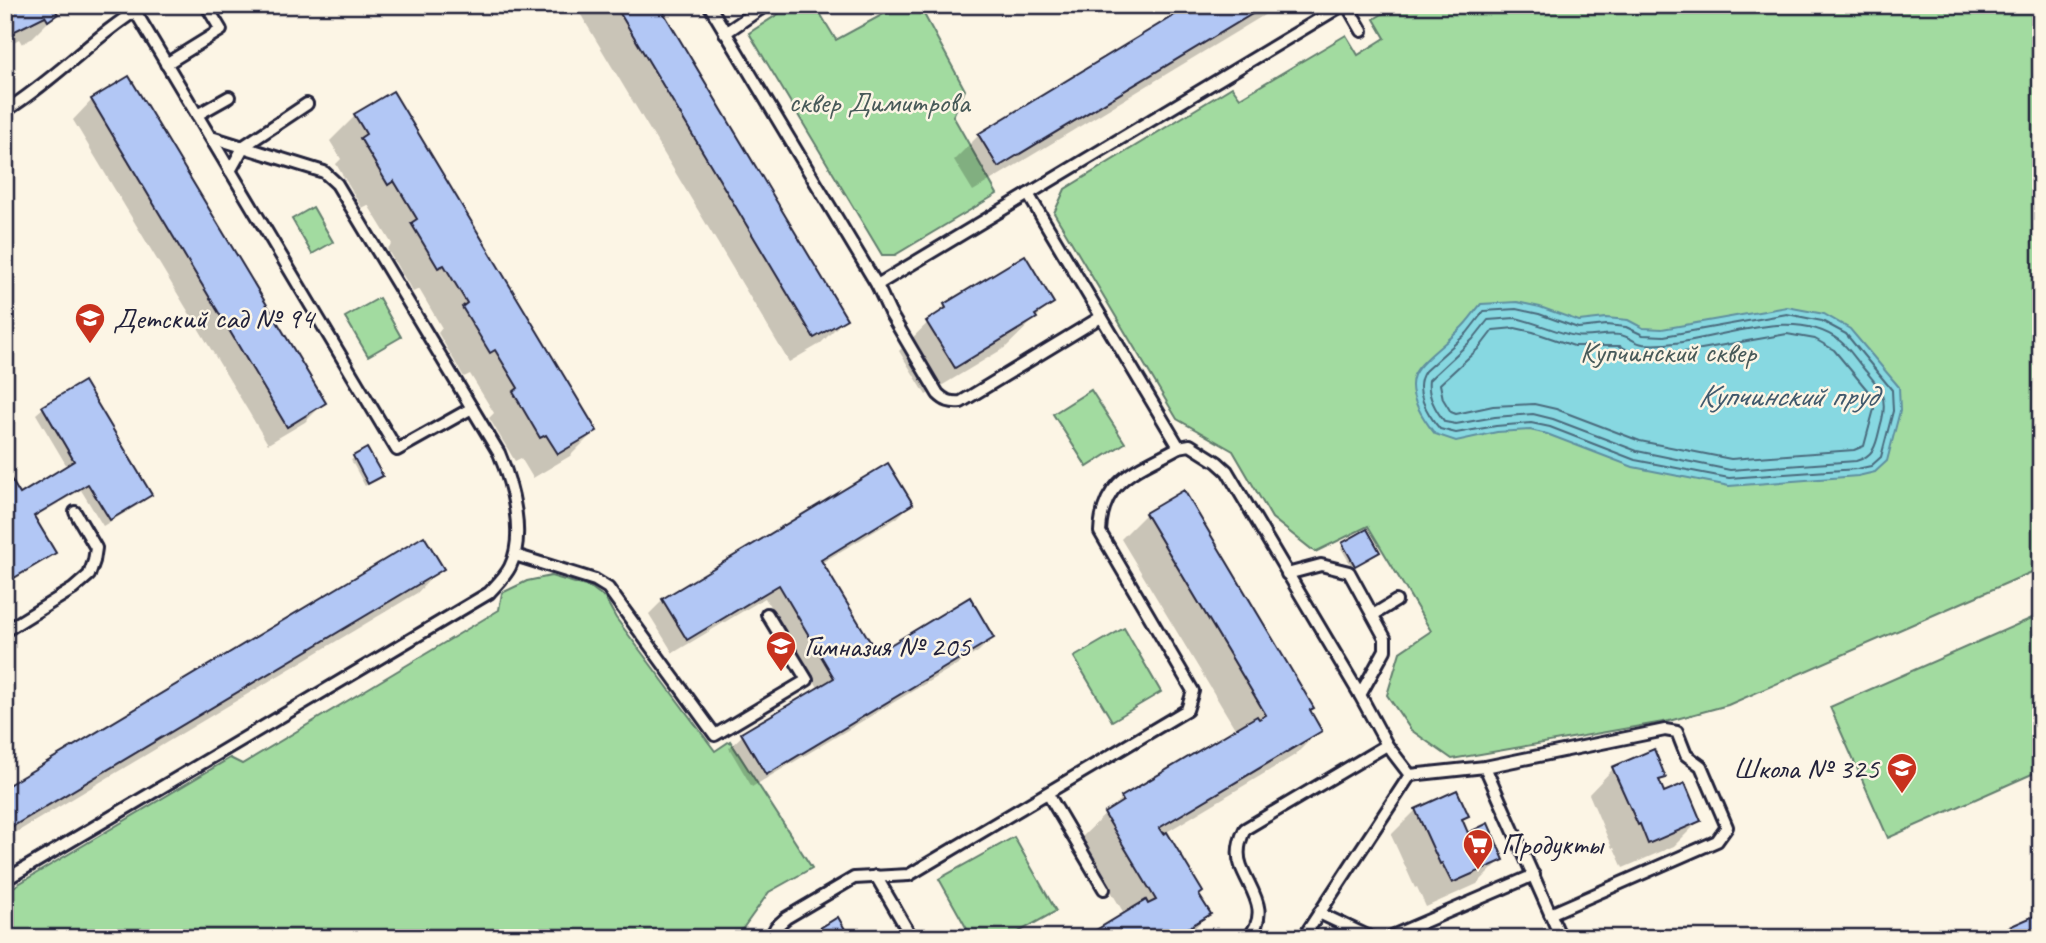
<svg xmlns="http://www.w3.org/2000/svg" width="2046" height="943" font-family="Caveat,sans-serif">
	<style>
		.green { fill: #a2dba0; stroke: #627e6e; stroke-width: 2 }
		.water { fill: #87d8e1; stroke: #5f8f9f; stroke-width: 2 }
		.shadow { fill: #0003 }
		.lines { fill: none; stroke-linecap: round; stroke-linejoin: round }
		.shore { stroke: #4a6b7d; stroke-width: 2 }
		.building { fill: #b2c7f5; stroke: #22223b; stroke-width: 2 }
		.lane-casing { stroke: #22223b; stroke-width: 16 }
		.lane { stroke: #fcf5e5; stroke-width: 10 }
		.labels { text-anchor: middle; stroke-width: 5; stroke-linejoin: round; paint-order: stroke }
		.park-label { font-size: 30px; fill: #485a59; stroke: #fcf5e5 }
		.poi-label { font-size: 30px; fill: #22223b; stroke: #fcf5e5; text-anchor: start }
		.water-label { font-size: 32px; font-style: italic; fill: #40596d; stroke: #fcf5e5 }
	</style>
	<rect width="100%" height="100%" fill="#fcf5e5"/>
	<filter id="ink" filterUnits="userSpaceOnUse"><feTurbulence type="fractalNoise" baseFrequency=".0143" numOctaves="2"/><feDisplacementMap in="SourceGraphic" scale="14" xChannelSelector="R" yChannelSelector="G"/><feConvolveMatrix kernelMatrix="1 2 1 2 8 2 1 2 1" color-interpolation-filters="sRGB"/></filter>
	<g filter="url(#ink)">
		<!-- green -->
		<g class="green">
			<polygon points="792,5 815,5 836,40 900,5 919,5 965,90 953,116 997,194 895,255 882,255 749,33"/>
			<polygon points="1397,5 2041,5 2041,568 1728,705 1669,721 1452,759 1411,730 1387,695 1400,652 1431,631 1368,526 1315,552 1272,518 1233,451 1177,419 1054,213 1065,189 1232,87 1240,98 1346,35 1358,55 1385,38 1374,19"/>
			<polygon points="313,207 333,242 312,254 292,219"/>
			<polygon points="379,298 401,337 368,356 345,317"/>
			<polygon points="1091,390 1125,443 1087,467 1053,414"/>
			<polygon points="551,576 592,588 605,598 616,618 715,751 730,741 812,868 769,892 736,938 5,938 5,892 230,758 242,764 499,610 502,593 527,581"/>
			<polygon points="2041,614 2041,770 1888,838 1830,707"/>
			<polygon points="1124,628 1161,692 1112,721 1074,657"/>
			<polygon points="1014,837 1056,911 1008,938 972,938 939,879"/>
		</g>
		<!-- water -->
		<path class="water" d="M1517,302L1540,307L1579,321L1606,318L1628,320L1643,328L1662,329L1787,307L1824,314L1850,329L1899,387L1900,411L1887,461L1875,472L1858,476L1729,486L1633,467L1547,434L1530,430L1497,432L1456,441L1435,434C1424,420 1406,394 1414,375C1420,361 1449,341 1460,329C1468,322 1474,312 1481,304Z"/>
		<!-- shadow -->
		<g class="shadow">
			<polygon points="5,5 71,5 56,14 31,39 22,44 19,39 5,47"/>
			<polygon points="575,5 657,5 845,319 820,344 789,362"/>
			<polygon points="1195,5 1281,5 973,191 954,160 979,135"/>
			<polygon points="392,94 595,431 570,456 533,478 521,458 515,461 489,418 494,413 470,374 464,377 438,333 442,328 419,289 413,292 387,249 392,244 368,205 362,208 336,164 341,159 330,141 355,116"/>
			<polygon points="92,100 324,403 305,422 268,444 73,120"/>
			<polygon points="1024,257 1052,302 1006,347 926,395 899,351 945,306"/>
			<polygon points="83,384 150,495 143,502 103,526 81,490 33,518 54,553 47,559 7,584 5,472 19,496 68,468 36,414 43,408"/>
			<polygon points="367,451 381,476 365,486 351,460"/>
			<polygon points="911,504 897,518 821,563 876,655 992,638 978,652 752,787 729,748 743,735 819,689 765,598 673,653 649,614 663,600"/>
			<polygon points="1146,514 1308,711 1320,730 1295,755 1165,833 1201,892 1197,895 1208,914 1185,938 1086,938 1125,915 1080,839 1122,798 1236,730 1121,539"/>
			<polygon points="1343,545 1375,554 1352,567 1341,548"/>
			<polygon points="441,568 417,593 5,839 5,789"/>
			<polygon points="1613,769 1664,777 1658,783 1663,795 1699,821 1674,846 1623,868 1614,848 1612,848 1589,794"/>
			<polygon points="1416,810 1467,816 1461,822 1467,835 1502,859 1477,884 1426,907 1417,887 1415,888 1391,835"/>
		</g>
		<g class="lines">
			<!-- shore -->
			<g class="shore">
				<path d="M1516,309L1539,314L1578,328L1606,325L1626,327L1643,335L1664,336L1787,314L1822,321L1846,334L1892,390L1893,411L1881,457L1871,466L1857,469L1729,478L1635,460L1550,427L1531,423L1496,426L1456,433L1440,429C1427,414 1412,389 1425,371L1467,333L1484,311Z"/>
				<path d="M1515,318C1536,322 1557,333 1576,336C1592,339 1608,331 1624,336C1631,338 1635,343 1643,344C1703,350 1787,300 1840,341C1849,348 1856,360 1864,369C1879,387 1888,395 1882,420C1876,440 1878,455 1856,461L1730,470L1637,451L1553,419L1533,414L1495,417L1456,424L1445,422C1436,411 1427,395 1429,380L1473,339L1488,320Z"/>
				<polygon points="1515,328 1533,332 1574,346 1620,346 1633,353 1643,355 1667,355 1787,334 1815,339 1834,350 1873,397 1874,409 1864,446 1854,450 1731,459 1640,441 1556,409 1534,404 1493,406 1456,414 1451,412 1443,399 1440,384 1480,347 1493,330"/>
			</g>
		</g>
		<!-- building -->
		<g class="building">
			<polygon points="5,5 62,5 55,10 58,14 48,21 45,16 5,36"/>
			<polygon points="615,5 659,5 847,319 814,338"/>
			<polygon points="1191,5 1267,5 998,167 978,134"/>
			<polygon points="129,76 326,403 287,427 91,99"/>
			<polygon points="393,91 597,431 558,454 546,435 540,438 513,392 518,388 495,350 490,353 462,307 467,303 444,265 438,268 411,223 417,219 394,181 388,185 360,138 366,134 354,114"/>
			<polygon points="1025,255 1054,303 1035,315 1037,318 955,368 926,321 946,308 944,304"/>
			<polygon points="84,381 152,495 110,520 88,484 34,516 56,553 14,578 5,564 5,469 20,494 74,461 42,406"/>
			<polygon points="367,448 383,476 368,484 353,456"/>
			<polygon points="888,463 913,504 821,560 877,653 970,597 994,638 766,775 741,733 834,678 779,585 687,640 662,599"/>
			<polygon points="1184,490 1314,708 1310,710 1322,731 1159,828 1163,834 1167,832 1203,892 1199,895 1211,914 1171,938 1083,938 1146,900 1148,904 1156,900 1104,813 1123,801 1121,797 1257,716 1259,719 1266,715 1145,513"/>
			<polygon points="1367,529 1380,552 1355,566 1342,543"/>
			<polygon points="424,536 444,569 5,831 5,787"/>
			<polygon points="1654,749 1666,778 1659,780 1664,792 1685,783 1701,821 1648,844 1640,824 1638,825 1612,767"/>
			<polygon points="1457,790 1469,816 1462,819 1468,833 1488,823 1504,860 1452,883 1442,863 1440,864 1415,809"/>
			<polygon points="2041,913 2041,938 1984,938"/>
			<polygon points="838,917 850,938 804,938"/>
		</g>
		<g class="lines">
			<!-- lane casing -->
			<g class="lane-casing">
				<g id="lane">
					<path d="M709,5L877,285L890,313L938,394C945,401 951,403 961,402L1101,317"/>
					<polyline points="1347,5 1362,31"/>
					<polyline points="135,11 397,450 472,408"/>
					<polyline points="725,33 766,5"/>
					<polyline points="166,64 221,30 206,5"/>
					<path d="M5,111C55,80 95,35 145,5"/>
					<polyline points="197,115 229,97"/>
					<polyline points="230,171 244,146 307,104"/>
					<polyline points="1028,194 1179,447"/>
					<polyline points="877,285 1343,5"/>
					<polyline points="515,555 595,580 608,588 715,735 807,680 767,614"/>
					<polyline points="1287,574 1321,565 1349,572 1385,638 1385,650 1360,695"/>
					<polyline points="1373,615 1396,601"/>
					<polyline points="5,631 73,589 89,575 94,561 96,548 75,512"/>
					<polyline points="1485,767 1561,938"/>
					<polyline points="1048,794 1104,889"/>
					<polyline points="876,876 912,938"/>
					<path d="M5,880L489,593C496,585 505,577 510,567C526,535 512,484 499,453L337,184L324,172L211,137"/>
					<polyline points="1319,913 1372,938"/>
					<path d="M770,938L776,927L786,918L854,878L909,875L1187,710L1193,691L1100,532C1102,478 1138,470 1179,447L1190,445L1217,462L1227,471L1360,695L1387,745L1410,775L1485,767L1665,730L1677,732L1686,755L1701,766L1727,827L1717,841L1550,914"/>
					<path d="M1248,938C1271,911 1251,892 1241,866C1236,853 1239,841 1245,829L1387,745"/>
					<polyline points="1303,938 1410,775"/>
					<polyline points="1387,938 1534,875"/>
				</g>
			</g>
			<!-- lane -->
			<use href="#lane" class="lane"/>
		</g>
	</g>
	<!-- icons -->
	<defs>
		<g id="school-pin" transform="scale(1.575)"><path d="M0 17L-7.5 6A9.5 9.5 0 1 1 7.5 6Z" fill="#c8321e" stroke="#fcf5e5"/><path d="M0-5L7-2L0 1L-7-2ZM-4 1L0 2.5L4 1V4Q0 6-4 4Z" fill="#fff"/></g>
		<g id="supermarket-pin" transform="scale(1.575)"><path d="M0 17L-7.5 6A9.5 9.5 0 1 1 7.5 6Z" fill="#c8321e" stroke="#fcf5e5"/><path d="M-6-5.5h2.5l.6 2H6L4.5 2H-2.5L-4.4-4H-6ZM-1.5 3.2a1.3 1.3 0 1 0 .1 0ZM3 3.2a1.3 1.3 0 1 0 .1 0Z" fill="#fff"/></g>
	</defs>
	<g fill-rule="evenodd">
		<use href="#school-pin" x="90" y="318"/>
		<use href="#school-pin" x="781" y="646"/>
		<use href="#school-pin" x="1902" y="768"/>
		<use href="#supermarket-pin" x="1478" y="844"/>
	</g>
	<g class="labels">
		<!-- park labels -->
		<g class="park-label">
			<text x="879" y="112">сквер Димитрова</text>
			<text x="1668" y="362">Купчинский сквер</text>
		</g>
		<!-- poi labels -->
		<g class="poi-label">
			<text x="113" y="328">Детский сад № 94</text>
			<text x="804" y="656">Гимназия № 205</text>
			<text x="1879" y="778" text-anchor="end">Школа № 325</text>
			<text x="1501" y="854">Продукты</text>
		</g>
		<!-- water labels -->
		<g class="water-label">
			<text x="1787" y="406">Купчинский пруд</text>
		</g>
	</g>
	<!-- margin -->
	<rect width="2046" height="943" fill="none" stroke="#fcf5e5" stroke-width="28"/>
	<rect x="14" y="14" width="2018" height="915" fill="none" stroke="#22223b" stroke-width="2.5" filter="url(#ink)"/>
</svg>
